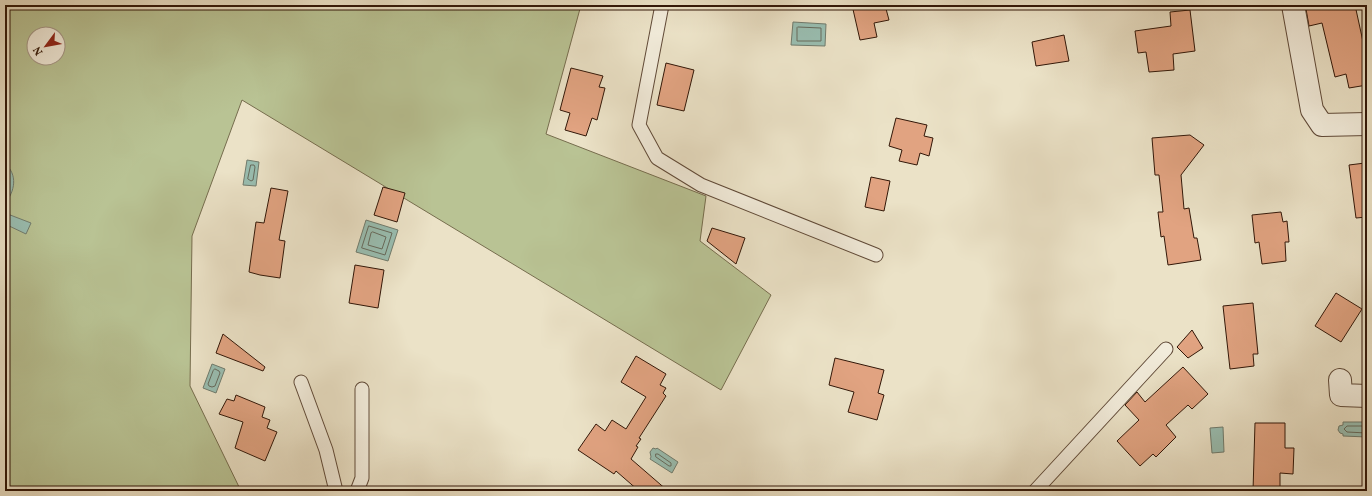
<svg xmlns="http://www.w3.org/2000/svg" width="1372" height="496" font-family="Vollkorn,serif">
	<style>
		.green { fill: #b9c394; stroke: #766d4e; fill-rule: evenodd }
		.water { fill: #99beb1; stroke: #707b6d }
		.lines { fill: none; stroke-linecap: round; stroke-linejoin: round }
		.shore { stroke: #666a5c; stroke-width: 1 }
		.building { fill: #e1a381; stroke: #321708 }
		.lane-casing { stroke: #604a38; stroke-width: 15 }
		.street-casing { stroke: #604a38; stroke-width: 24 }
		.lane { stroke: #f2ecdb; stroke-width: 13 }
		.street { stroke: #f2ecdb; stroke-width: 22 }
	</style>
	<rect width="100%" height="100%" fill="#ebe2c7"/>
	<filter id="stains"><feTurbulence type="fractalNoise" baseFrequency=".005" numOctaves="4"/><feColorMatrix values="0 0 0 0 .2 0 0 0 0 .09 0 0 0 0 .02 0 0 0 .5 -.17"/></filter>
	<radialGradient id="worn" r=".72"><stop offset=".6" stop-color="#630" stop-opacity="0"/><stop offset="1" stop-color="#630" stop-opacity=".3"/></radialGradient>
	<!-- green -->
	<path class="green" d="M5,5H581L546,134L706,196L700,241L771,295L721,390L242,100L192,236L190,386L241,491H5ZM34,34H58V58H34Z"/>
	<!-- water -->
	<g class="water">
		<polygon points="793,22 826,24 825,46 791,45"/>
		<polygon points="247,160 259,162 256,186 243,185"/>
		<path d="M5,164C18,174 15,192 5,203Z"/>
		<polygon points="5,213 31,223 26,234 5,224"/>
		<polygon points="366,220 398,230 388,261 356,252"/>
		<polygon points="212,364 225,369 216,393 203,388"/>
		<polygon points="1343,422 1367,422 1367,437 1343,436 1343,434 1340,433 1338,430 1339,426 1343,425"/>
		<polygon points="1223,427 1224,452 1212,453 1210,428"/>
		<polygon points="653,448 656,449 657,448 678,462 672,473 650,459 651,457 650,452"/>
	</g>
	<g class="lines">
		<!-- shore -->
		<g class="shore">
			<polygon points="798,27 821,28 821,41 797,41 797,28"/>
			<polygon points="251,165 254,165 255,167 253,180 251,181 248,179"/>
			<polygon points="369,226 392,233 385,255 362,248"/>
			<polygon points="373,232 386,237 382,249 368,245 371,233"/>
			<polygon points="215,369 219,371 220,373 215,386 212,387 209,386 208,384 213,371"/>
			<polyline points="1367,426 1347,426 1344,429 1347,432 1367,433"/>
			<polygon points="656,454 658,454 671,463 671,466 669,466 656,457"/>
		</g>
	</g>
	<!-- building -->
	<g class="building">
		<polygon points="852,5 885,5 889,20 874,23 877,37 860,40"/>
		<polygon points="1329,5 1355,5 1367,60 1367,85 1349,88 1346,74 1335,77 1322,23 1309,26 1306,9"/>
		<polygon points="1190,10 1195,51 1173,54 1174,70 1149,72 1146,52 1138,53 1135,31 1171,26 1170,12"/>
		<polygon points="1064,35 1069,61 1036,66 1032,42"/>
		<polygon points="666,63 694,70 684,111 657,105"/>
		<polygon points="571,68 603,76 599,87 605,88 597,120 592,118 586,136 565,130 570,113 560,110"/>
		<polygon points="896,118 927,125 924,136 933,138 929,156 920,153 917,165 899,161 902,150 889,146"/>
		<polygon points="1190,135 1204,145 1181,175 1184,209 1189,208 1194,238 1197,238 1201,260 1168,265 1164,236 1161,237 1158,212 1163,212 1159,175 1155,175 1152,138"/>
		<polygon points="1365,163 1367,176 1367,217 1356,218 1349,165"/>
		<polygon points="871,177 890,181 884,211 865,207"/>
		<polygon points="383,187 405,193 397,222 374,215"/>
		<polygon points="271,188 288,191 279,240 285,241 280,278 260,275 249,272 256,222 264,223"/>
		<polygon points="1281,212 1283,222 1287,221 1289,242 1285,242 1286,261 1262,264 1259,242 1255,243 1252,215"/>
		<polygon points="712,228 745,238 736,264 707,241"/>
		<polygon points="355,265 384,270 378,308 349,303"/>
		<polygon points="1336,293 1362,309 1341,342 1315,326"/>
		<polygon points="1253,303 1258,354 1253,354 1254,366 1230,369 1223,306"/>
		<polygon points="1192,330 1203,348 1188,358 1177,347"/>
		<polygon points="223,334 265,367 263,371 216,353"/>
		<polygon points="636,356 666,374 660,385 666,388 663,393 666,396 639,438 641,439 636,446 638,447 631,459 668,491 639,491 616,471 614,474 578,450 596,424 605,431 612,420 626,429 646,397 621,382"/>
		<polygon points="835,358 884,370 878,393 884,395 877,420 848,412 854,392 829,385"/>
		<polygon points="1183,367 1208,394 1192,409 1188,405 1166,425 1176,437 1156,457 1153,454 1140,466 1117,441 1139,420 1125,405 1137,392 1145,402"/>
		<polygon points="236,395 265,407 262,417 270,420 267,428 277,432 265,461 235,448 243,422 219,414 227,399 234,401"/>
		<polygon points="1255,423 1285,423 1285,448 1294,448 1293,474 1280,473 1280,491 1253,491"/>
	</g>
	<g class="lines">
		<!-- lane casing -->
		<g class="lane-casing">
			<g id="lane">
				<polyline points="662,5 639,125 657,158 701,185 876,255"/>
				<polyline points="301,382 326,450 336,491"/>
				<polyline points="357,491 362,478 362,389"/>
				<polyline points="1035,491 1166,349"/>
			</g>
		</g>
		<!-- street casing -->
		<g class="street-casing">
			<g id="street">
				<polyline points="1293,5 1312,110 1322,125 1367,124"/>
				<polyline points="1340,380 1341,395 1367,396"/>
			</g>
		</g>
		<!-- lane -->
		<use href="#lane" class="lane"/>
		<!-- street -->
		<use href="#street" class="street"/>
	</g>
	<!-- margin -->
	<rect width="1372" height="496" fill="none" stroke="#ebe2c7" stroke-width="20"/>
	<rect x="6" y="6" width="1360" height="484" fill="none" stroke="#321708" stroke-width="2"/>
	<rect x="10" y="10" width="1352" height="476" fill="none" stroke="#321708"/>
	<!-- north arrow -->
	<g transform="translate(46 46) rotate(238)"><circle r="19" fill="#f2ecdb" stroke="#a59787"/>
	<path d="M0-3L7 15L0 10L-7 15Z" fill="#8f2418"/>
	<text y="-6" font-size="11" font-weight="bold" text-anchor="middle" fill="#321708">N</text>
	</g>
	<rect width="100%" height="100%" filter="url(#stains)"/>
	<rect width="100%" height="100%" fill="url(#worn)"/>
</svg>
